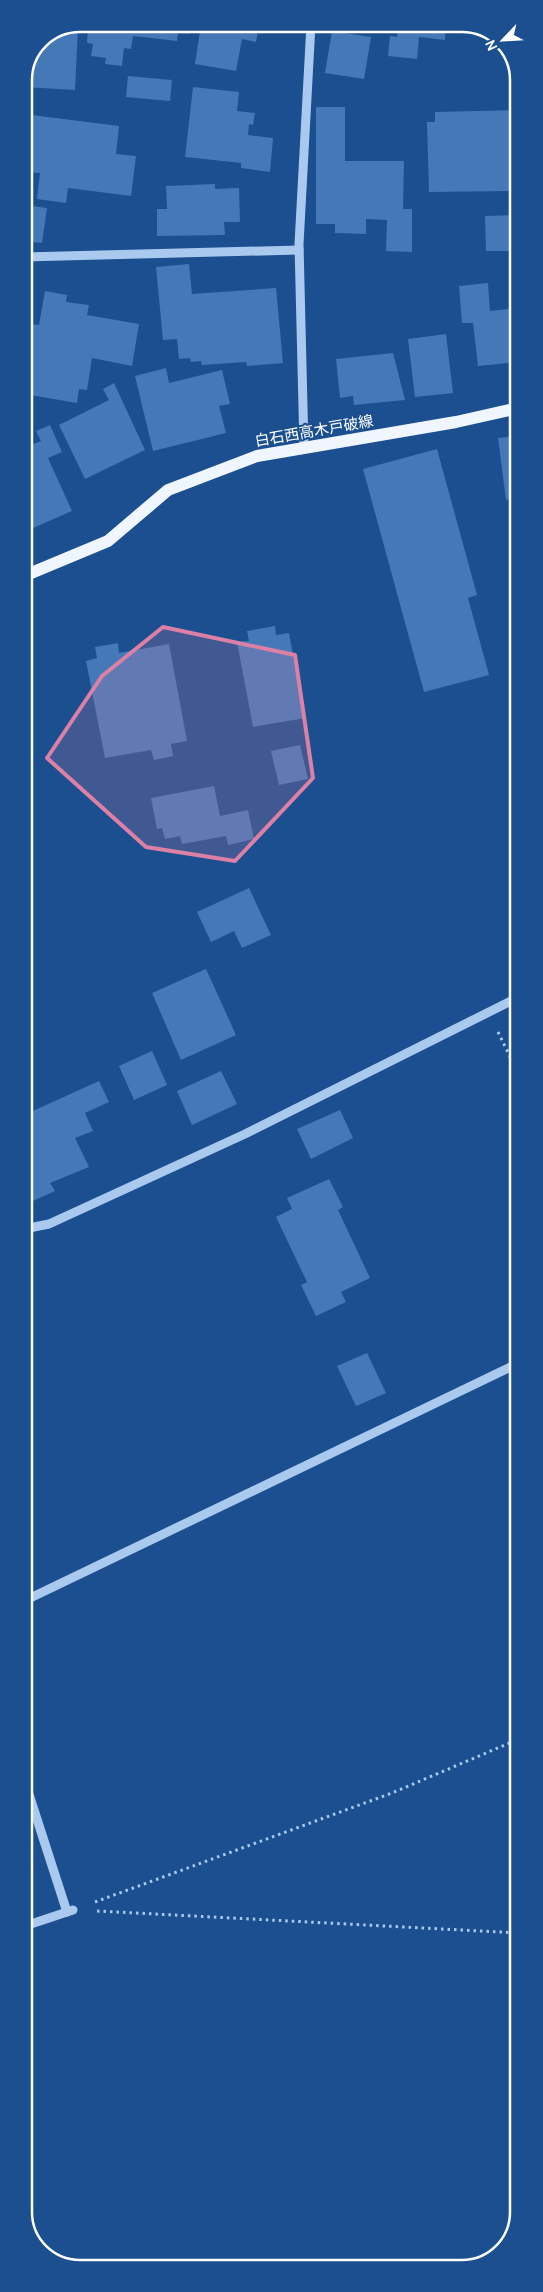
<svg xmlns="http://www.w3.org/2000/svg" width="543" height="2292" font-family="Cabin,'Noto Sans JP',sans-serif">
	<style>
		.building { fill: #4478b7 }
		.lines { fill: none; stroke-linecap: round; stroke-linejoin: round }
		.path { stroke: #a9c9ee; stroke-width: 3; stroke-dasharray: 2.5 4; stroke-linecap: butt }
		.minor { stroke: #a9c9ee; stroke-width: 9 }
		.major { stroke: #f0f6ff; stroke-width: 12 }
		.marked { fill: #dd80a5; fill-opacity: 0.2; stroke: #dd80a5; stroke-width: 4; stroke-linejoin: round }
		.labels { text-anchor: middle; stroke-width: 4; stroke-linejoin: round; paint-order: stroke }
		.street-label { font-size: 15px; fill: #fff; stroke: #1b4f8f }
		.rim { fill: none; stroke: #fff; stroke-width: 2.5 }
	</style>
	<rect width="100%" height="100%" fill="#1b4f8f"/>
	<!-- building -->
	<g class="building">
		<polygon points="94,24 190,24 189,34 178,33 177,41 133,36 131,49 124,48 122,66 105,64 106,58 91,56 93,44 87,43 88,27 94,27"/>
		<polygon points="201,24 259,24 256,42 242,39 236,71 195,64"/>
		<polygon points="398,24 446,24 445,40 419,37 417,59 388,56 390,36 397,37"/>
		<polygon points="70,28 78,28 75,90 24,87 24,80 41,40"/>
		<polygon points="332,31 371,37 364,79 325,73"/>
		<polygon points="128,76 172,80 170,101 126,97"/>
		<polygon points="193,87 239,92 237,111 255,113 253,125 249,124 248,135 273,138 270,172 241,168 241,163 185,157"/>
		<polygon points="316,107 345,107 345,161 404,161 403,209 412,209 412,252 386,251 387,220 366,219 366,234 335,233 335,224 316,224"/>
		<polygon points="518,110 518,191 429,192 427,122 435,122 435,112"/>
		<polygon points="32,115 119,126 116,154 136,156 131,196 68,188 66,203 37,199 40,173 29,172 33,140 28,140"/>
		<polygon points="215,184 215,189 239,188 240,222 224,222 225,235 157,236 157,209 167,209 166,186"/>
		<polygon points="24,205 47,208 42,243 24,241"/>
		<polygon points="518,215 518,251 486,251 485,216"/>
		<polygon points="189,264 192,294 276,288 283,363 247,366 246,362 202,365 201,361 191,362 190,358 179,359 177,339 163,340 156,267"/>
		<polygon points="488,283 490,311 518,308 518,362 478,366 473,323 462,323 459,286"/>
		<polygon points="45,291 67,295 66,302 89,305 87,315 139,324 132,366 92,358 87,390 79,389 77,403 24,394 24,303 32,305 28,324 39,325"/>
		<polygon points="446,334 453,393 415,397 408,339"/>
		<polygon points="393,353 405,400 354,405 353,396 340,398 336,359"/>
		<polygon points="166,368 169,383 222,370 230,404 219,406 226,433 153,451 135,376"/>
		<polygon points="114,383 145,450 85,479 59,425 109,400 103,389"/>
		<polygon points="50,425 62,452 48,458 72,511 24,532 24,448 41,441 36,431"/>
		<polygon points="518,436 518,498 506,500 498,438"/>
		<polygon points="437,449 477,595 468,598 489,675 424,692 363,469"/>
		<polygon points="275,626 276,635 289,633 305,718 253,727 237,642 249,641 247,631"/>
		<polygon points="118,643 119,653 169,644 187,741 171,744 173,756 154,760 151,750 105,758 86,661 97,658 95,647"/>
		<polygon points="300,745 308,779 279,785 271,751"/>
		<polygon points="214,786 220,816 248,810 254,839 228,845 226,836 182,844 180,836 165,839 162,828 157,829 151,798"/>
		<polygon points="24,874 31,926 24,927"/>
		<polygon points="249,888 271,935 242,948 234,931 211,942 197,912"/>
		<polygon points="206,969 236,1035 181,1060 152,993"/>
		<polygon points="152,1051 167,1085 134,1100 119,1066"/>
		<polygon points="221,1071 237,1104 192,1125 177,1091"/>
		<polygon points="99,1081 109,1102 85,1113 93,1131 75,1138 89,1167 50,1183 55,1191 24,1205 24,1115"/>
		<polygon points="340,1110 353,1138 311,1159 297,1129"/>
		<polygon points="329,1179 343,1207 338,1210 370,1278 341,1292 346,1302 316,1316 301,1285 307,1282 276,1217 292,1209 287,1198"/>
		<polygon points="367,1353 386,1393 356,1406 337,1366"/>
	</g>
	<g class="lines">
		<!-- path -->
		<g class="path">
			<polyline points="498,1032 519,1075"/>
			<polyline points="95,1902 392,1793 519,1739"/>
			<polyline points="97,1911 519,1933"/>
		</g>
		<!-- minor -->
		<g class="minor">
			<polyline points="24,257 299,250"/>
			<polyline points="304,448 299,244 311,24"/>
			<polyline points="24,1229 49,1224 245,1134 519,997"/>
			<polyline points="24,1601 519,1363"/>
			<polyline points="25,1782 67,1912"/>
			<polyline points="25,1926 73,1910"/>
		</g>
		<!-- major -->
		<polyline class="major" points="24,576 108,541 168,490 257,456 456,422 518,408"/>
	</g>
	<!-- marked area -->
	<path class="marked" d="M163,627L295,655L313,778L235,861L146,847L47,758L102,676Z"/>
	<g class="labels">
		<!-- street labels -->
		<g class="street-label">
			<text transform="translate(314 431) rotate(-10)" y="5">白石西高木戸破線</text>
		</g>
	</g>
	<!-- crop -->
	<path d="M0 0H543V2292H0ZM80 32H462A48 48 0 0 1 510 80V2212A48 48 0 0 1 462 2260H80A48 48 0 0 1 32 2212V80A48 48 0 0 1 80 32Z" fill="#1b4f8f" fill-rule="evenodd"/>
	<path class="rim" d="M80 32H462A48 48 0 0 1 510 80V2212A48 48 0 0 1 462 2260H80A48 48 0 0 1 32 2212V80A48 48 0 0 1 80 32Z"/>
	<!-- north arrow -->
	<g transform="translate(503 40) rotate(245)" stroke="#1b4f8f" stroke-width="4" paint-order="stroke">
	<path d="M0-4L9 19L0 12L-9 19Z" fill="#ffffff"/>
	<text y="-8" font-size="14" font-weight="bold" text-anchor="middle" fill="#ffffff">N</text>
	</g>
</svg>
